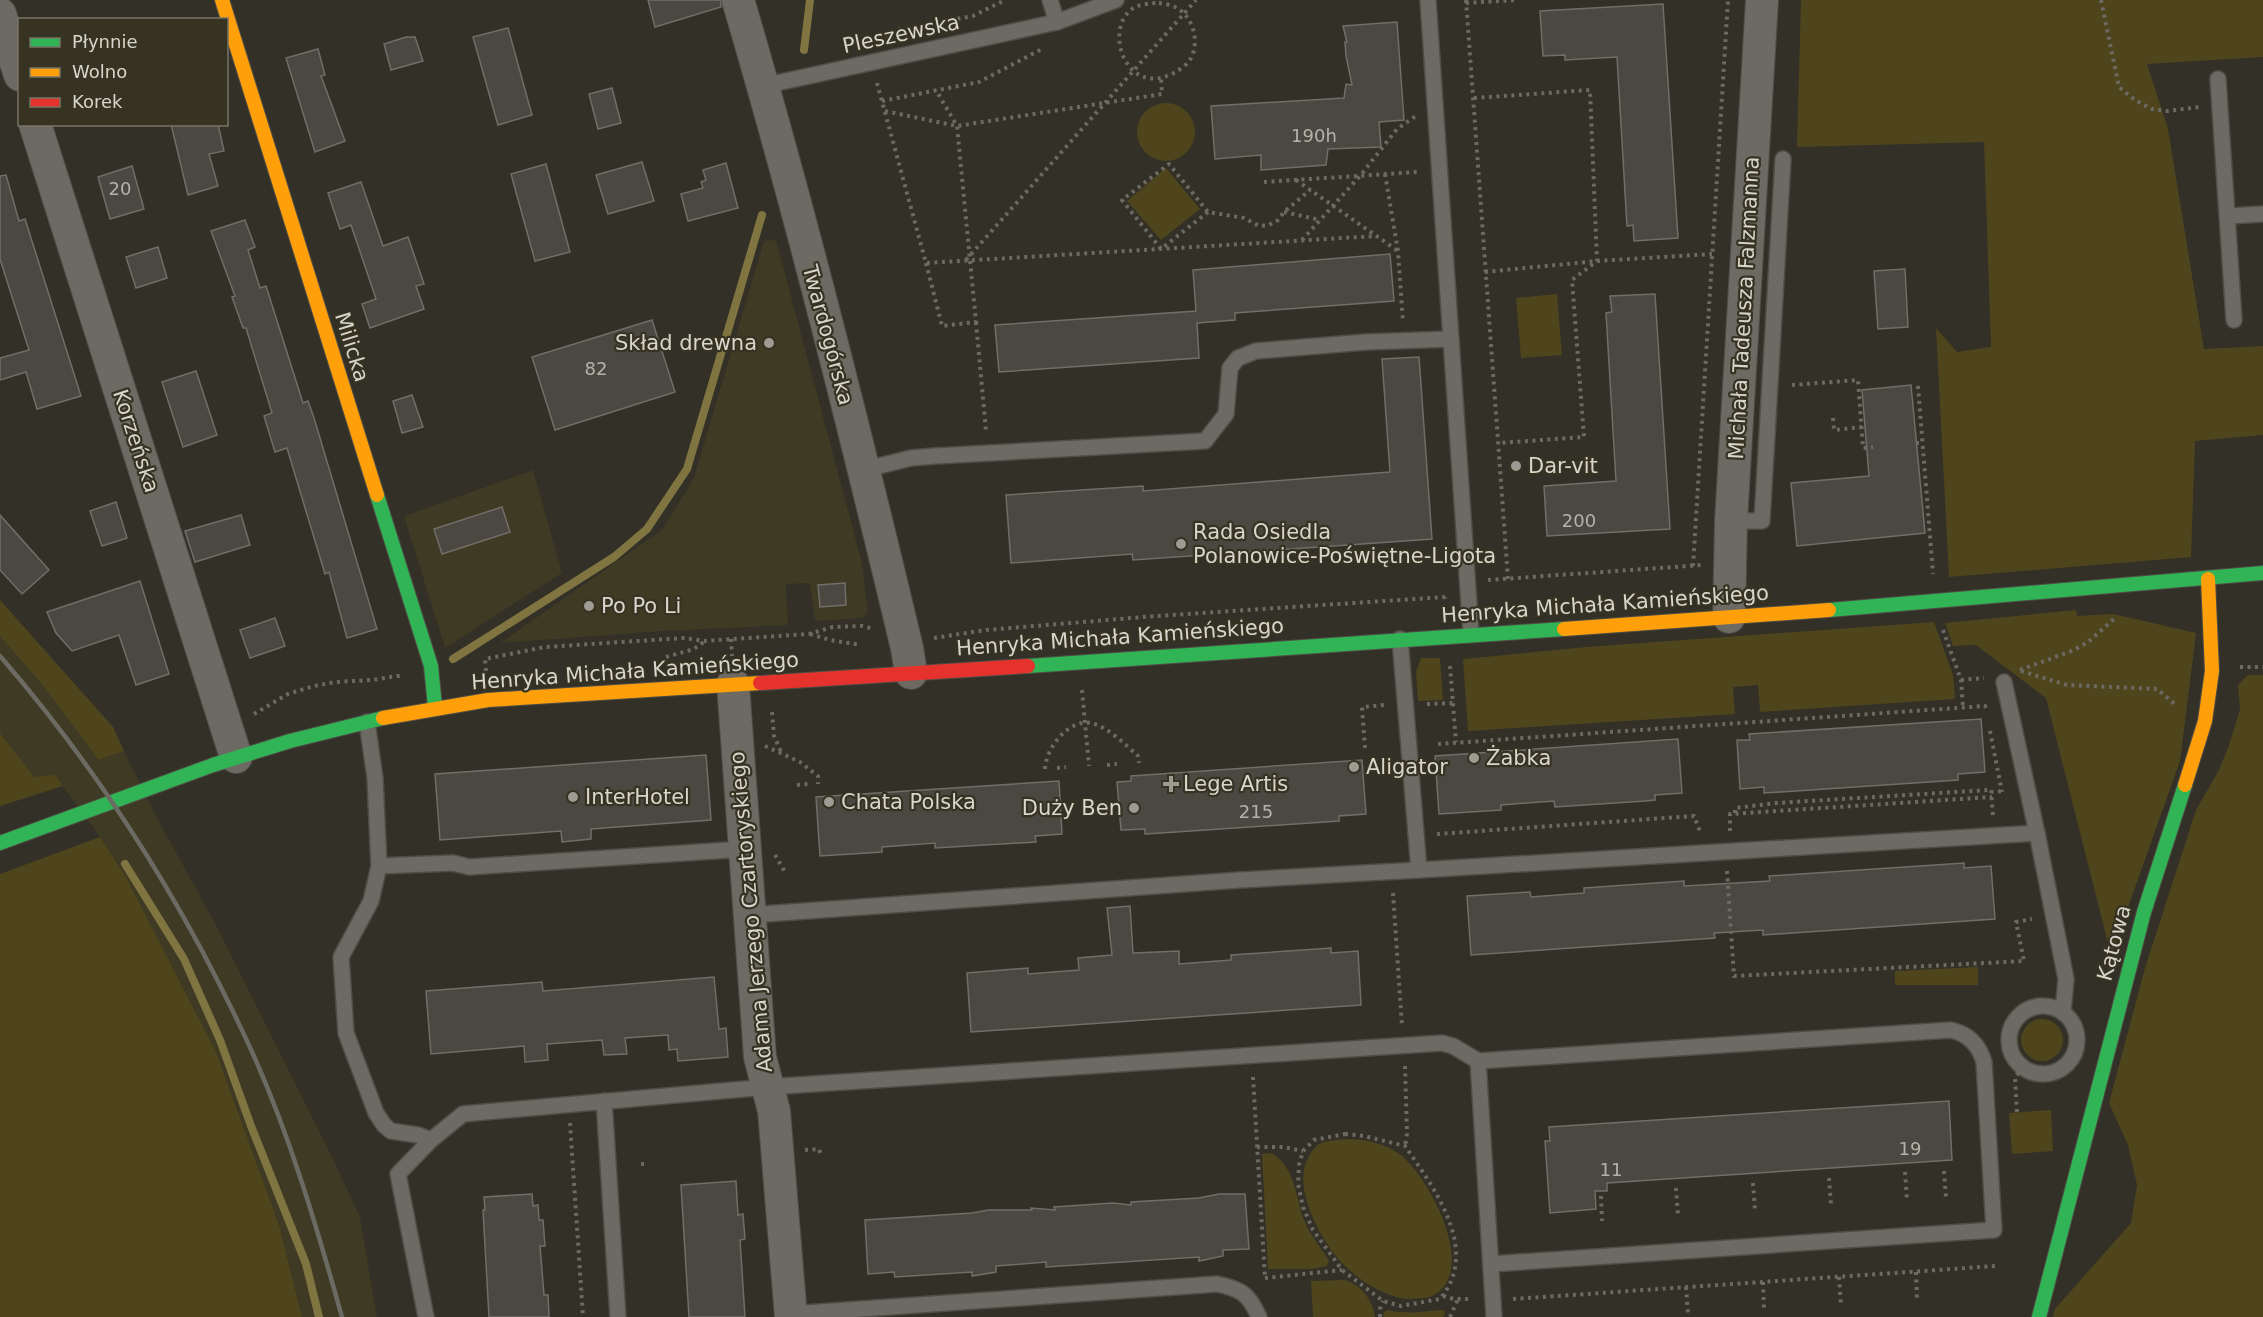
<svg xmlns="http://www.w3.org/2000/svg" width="2263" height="1317" font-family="'DejaVu Sans',sans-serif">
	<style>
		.built { fill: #3e3a24 }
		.green { fill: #4f451d }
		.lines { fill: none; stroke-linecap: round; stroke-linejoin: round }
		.stream { stroke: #807441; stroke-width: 8 }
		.building { fill: #4a4840; stroke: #706e66; stroke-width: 1.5 }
		.lane-casing { stroke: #4f4d45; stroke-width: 18 }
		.street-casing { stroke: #4f4d45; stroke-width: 34 }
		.fast-casing { stroke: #4f4d45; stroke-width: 16 }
		.slow-casing { stroke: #4f4d45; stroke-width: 16 }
		.jam-casing { stroke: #4f4d45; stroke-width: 16 }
		.path { stroke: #6c6a63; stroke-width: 4; stroke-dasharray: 3 4.5; stroke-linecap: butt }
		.lane { stroke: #6c6a63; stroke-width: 15 }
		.street { stroke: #6c6a63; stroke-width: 32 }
		.fast { stroke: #30b455; stroke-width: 14 }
		.slow { stroke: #ff9f0a; stroke-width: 14 }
		.jam { stroke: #e5322d; stroke-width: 14 }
		.rail { stroke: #6b6a63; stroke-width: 4.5 }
		.poi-dot { fill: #9e9b92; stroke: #363323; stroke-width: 2 }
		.labels { text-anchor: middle; stroke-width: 4.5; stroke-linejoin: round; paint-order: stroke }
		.number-label { font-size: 18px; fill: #b4b2a9 }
		.street-label { font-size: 21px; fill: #d8d5cc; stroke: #363323 }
		.poi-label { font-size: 21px; fill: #d8d5cc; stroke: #363323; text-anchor: start }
	</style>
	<rect width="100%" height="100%" fill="#323027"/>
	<!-- built -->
	<g class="built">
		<polygon points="776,240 862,563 868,612 863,618 815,621 810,583 786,584 788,625 663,631 500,643 663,529 694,478 764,241"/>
		<polygon points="533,470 562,573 445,648 404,516"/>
		<polygon points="0,636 41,683 99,760 124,751 156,816 216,925 334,1161 360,1217 377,1317 302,1317 279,1225 216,1052 126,877 100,837 55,776 34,778 0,733"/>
	</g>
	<!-- green -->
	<g class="green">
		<polygon points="1801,0 2263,0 2263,57 2147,64 2168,129 2204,349 2263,346 2263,435 2195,441 2191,557 1949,577 1936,328 1957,352 1991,347 1984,142 1797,147"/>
		<circle cx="1166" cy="132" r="29"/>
		<polygon points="1166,168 1200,209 1161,240 1127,201"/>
		<polygon points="1557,294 1562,355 1521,358 1516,298"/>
		<polygon points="0,600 113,727 124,751 99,760 41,683 0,636"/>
		<polygon points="2076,610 2077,616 2113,614 2196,633 2180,761 2111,955 2046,698 1976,645 1953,646 1945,623"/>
		<polygon points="1934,622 1953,675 1955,699 1760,712 1758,685 1733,687 1735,714 1468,731 1463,659 1587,647"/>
		<polygon points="1421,658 1440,658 1443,700 1418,701 1416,672"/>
		<polygon points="2248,675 2263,675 2263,1317 2053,1317 2055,1309 2131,1223 2137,1185 2128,1145 2109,1103 2145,968 2196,810 2219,770 2229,745 2240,709 2238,685"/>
		<polygon points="0,733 34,777 55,775 63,786 0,806"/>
		<polygon points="100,837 126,877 216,1052 279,1225 302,1317 0,1317 0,874"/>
		<polygon points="1978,967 1978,985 1895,985 1895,971"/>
		<circle cx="2042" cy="1040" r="21"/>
		<polygon points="2051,1110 2053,1151 2012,1154 2009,1113"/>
		<path d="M1346,1139C1365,1139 1386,1143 1402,1156C1430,1179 1478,1270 1434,1295C1427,1299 1420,1298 1412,1299C1386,1299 1358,1280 1341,1262C1320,1239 1292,1188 1308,1158C1310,1154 1314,1147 1319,1144C1326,1140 1338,1140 1346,1139Z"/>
		<path d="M1271,1153C1296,1167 1295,1196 1304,1220C1310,1235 1321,1248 1329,1261L1327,1266L1312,1269H1268L1262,1154Z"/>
		<path d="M1345,1280C1362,1286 1372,1299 1375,1317H1313L1311,1281Z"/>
		<path d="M1388,1310C1411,1315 1422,1311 1444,1310L1445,1313L1443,1317H1383L1384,1312Z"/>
	</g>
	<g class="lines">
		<!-- stream -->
		<g class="stream">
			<polyline points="804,50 810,0"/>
			<polyline points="453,659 614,557 647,529 687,469 762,215"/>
			<polyline points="125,864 184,959 220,1040 251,1126 306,1264 319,1317"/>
		</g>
	</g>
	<!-- building -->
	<g class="building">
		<polygon points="648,0 721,0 721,7 655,27"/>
		<polygon points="1663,4 1678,238 1634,241 1633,225 1627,226 1617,57 1565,60 1565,55 1543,56 1540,11"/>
		<polygon points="1397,22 1404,120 1379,122 1381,147 1328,149 1326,165 1261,170 1261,155 1215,159 1211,106 1344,98 1346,84 1352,85 1346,56 1345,42 1347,42 1343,26"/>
		<polygon points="508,28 532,115 498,125 473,37"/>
		<polygon points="406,37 415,37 423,61 391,70 384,44"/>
		<polygon points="318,49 325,75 321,76 345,141 315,152 286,58"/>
		<polygon points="612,88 621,123 598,129 589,94"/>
		<polygon points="171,124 218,124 224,151 209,154 218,186 188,195"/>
		<polygon points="642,162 654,201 608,214 596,175"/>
		<polygon points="726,163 738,208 688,221 681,194 703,188 701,182 706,180 703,170"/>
		<polygon points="546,164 570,252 535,261 511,174"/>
		<polygon points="132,166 144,209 110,219 98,177"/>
		<polygon points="6,175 19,221 25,219 81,396 37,409 26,372 0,380 0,358 29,350 0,259 0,176"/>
		<polygon points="361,182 383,246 408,237 424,284 416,286 424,309 370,328 362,304 376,299 351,225 340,229 328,193"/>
		<polygon points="245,220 255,247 248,250 260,288 266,286 303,403 308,401 314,418 377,629 347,638 329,572 325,574 287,448 275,452 264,416 272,413 246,328 243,328 232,297 235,296 211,231"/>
		<polygon points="158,247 167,278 136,288 126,257"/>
		<polygon points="1390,254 1394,301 1235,313 1235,320 1197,323 1199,358 999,372 995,325 1196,311 1193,270"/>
		<polygon points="1905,269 1908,327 1878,329 1874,271"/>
		<polygon points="1655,294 1670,529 1547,536 1544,486 1616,481 1606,313 1612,312 1610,296"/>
		<polygon points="652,320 675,392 555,430 532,357"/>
		<polygon points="1419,357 1432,539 1133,560 1132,554 1011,563 1006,495 1143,486 1143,491 1390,472 1382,359"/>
		<polygon points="196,371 217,435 183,447 162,382"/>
		<polygon points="1911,385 1925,533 1797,546 1791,483 1869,476 1862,390"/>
		<polygon points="412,395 423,427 402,433 393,401"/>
		<polygon points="116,502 127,538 102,546 90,511"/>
		<polygon points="502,507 510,532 442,554 434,529"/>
		<polygon points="0,515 49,570 22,594 0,570"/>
		<polygon points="241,515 250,545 195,562 185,531"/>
		<polygon points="140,581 169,674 136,685 119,635 72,651 56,633 47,612"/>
		<polygon points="845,583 846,605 820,607 818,585"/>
		<polygon points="275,618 285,646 250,658 240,630"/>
		<polygon points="1981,719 1985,772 1958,774 1958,780 1781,792 1764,793 1764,787 1740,789 1737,740 1750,740 1749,734"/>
		<polygon points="1678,739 1682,793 1655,795 1655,800 1645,801 1555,807 1554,801 1501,805 1501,810 1439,814 1435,756"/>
		<polygon points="706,755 711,820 591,829 591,839 562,842 561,831 440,840 435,774"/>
		<polygon points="1362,760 1366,814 1339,816 1339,821 1161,833 1145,834 1145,829 1121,830 1117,782 1131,781 1131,776"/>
		<polygon points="1059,781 1062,834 1035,836 1036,842 935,848 935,843 882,847 882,852 820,856 816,797"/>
		<polygon points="1964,863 1964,868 1991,866 1995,919 1763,935 1763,930 1714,933 1715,938 1471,955 1467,896 1530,892 1531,897 1584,893 1584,888 1684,881 1684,886 1770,881 1769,876"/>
		<polygon points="1130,906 1133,953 1179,951 1179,964 1231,960 1231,955 1331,948 1331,953 1358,951 1361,1005 971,1032 967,973 1028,968 1028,974 1079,970 1078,958 1112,955 1107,908"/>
		<polygon points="714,977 719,1029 726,1028 728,1057 678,1061 677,1049 669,1050 668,1035 625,1038 627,1054 604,1055 602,1040 547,1044 548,1060 525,1062 524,1046 431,1054 426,991 542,982 543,991"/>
		<polygon points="1949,1101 1952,1160 1607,1183 1607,1191 1595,1191 1596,1209 1550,1213 1545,1141 1550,1141 1549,1127"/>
		<polygon points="736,1181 738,1215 743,1214 745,1239 740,1240 745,1317 689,1317 681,1185"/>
		<polygon points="532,1194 533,1206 538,1205 539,1220 543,1220 545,1246 540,1246 544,1295 548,1295 549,1317 489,1317 483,1210 485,1210 484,1197"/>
		<polygon points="1219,1194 1245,1194 1249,1249 1223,1250 1223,1256 1199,1261 1199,1257 1046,1267 1046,1262 996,1266 996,1272 972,1276 972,1272 895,1277 894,1272 868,1274 865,1220 972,1213 989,1210 1032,1210 1031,1208 1055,1210 1054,1207 1113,1203 1131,1205 1131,1202 1199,1198"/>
	</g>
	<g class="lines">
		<!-- lane casing -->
		<g class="lane-casing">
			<g id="lane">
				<polyline points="1050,0 1057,22"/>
				<polyline points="1428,0 1471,634"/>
				<polyline points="2218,79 2234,320"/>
				<polyline points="763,86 1057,22 1116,0"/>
				<polyline points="2229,216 2263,214"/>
				<polyline points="863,470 911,458 935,456 1205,441 1226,414 1230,368 1238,358 1256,351 1366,342 1451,339"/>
				<polyline points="1731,521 1762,521 1783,159"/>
				<polyline points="1400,639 1419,870 2037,833 2004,682"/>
				<polyline points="367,722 375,778 379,866 371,901 341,957 346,1033 376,1113 384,1125 391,1131 418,1135 431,1140"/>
				<polyline points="2037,833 2066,979 2063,1012"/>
				<polyline points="379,866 453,863 469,867 745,849"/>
				<polyline points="750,915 1240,880 1419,870"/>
				<circle cx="2043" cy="1040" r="34"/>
				<path d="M1478,1061L1951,1030C1969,1034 1979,1045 1984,1062L1994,1230L1491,1264"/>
				<polyline points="604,1101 618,1317"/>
				<path d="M790,1314L1217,1284C1241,1289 1249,1294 1259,1317"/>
				<polyline points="426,1317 398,1174 431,1140 463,1114 767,1087 1442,1043 1453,1046 1478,1061 1494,1317"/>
			</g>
		</g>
		<!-- street casing -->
		<g class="street-casing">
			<g id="street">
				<path d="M738,0C801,214 855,431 907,648L911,673"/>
				<polyline points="0,14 20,75"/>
				<polyline points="35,124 236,757"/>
				<polyline points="1729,617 1731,521 1762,0"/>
				<polyline points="733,684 760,1057 774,1111 791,1317"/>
			</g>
		</g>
		<!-- fast casing -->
		<g class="fast-casing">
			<g id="fast">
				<polyline points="377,495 431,666 435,707"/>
				<polyline points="1829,610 2263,573"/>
				<polyline points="1028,666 1564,629"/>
				<polyline points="0,843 213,765 290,741 383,718"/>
				<polyline points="2039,1317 2144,912 2185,785"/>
			</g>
		</g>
		<!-- slow casing -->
		<g class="slow-casing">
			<g id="slow">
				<polyline points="222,0 377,495"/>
				<polyline points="1564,629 1829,610"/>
				<polyline points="383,718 488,700 760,683"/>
				<polyline points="2185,785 2205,721 2212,671 2208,579"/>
			</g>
		</g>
		<!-- jam casing -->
		<g class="jam-casing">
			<polyline id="jam" points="760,683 1028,666"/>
		</g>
		<!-- path -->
		<g class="path">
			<polyline points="1466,0 1508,579"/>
			<polyline points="2101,0 2119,87 2135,100 2152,109 2168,111 2199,107"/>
			<path d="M1159,3C1165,4 1172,5 1177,8C1197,19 1202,54 1183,67C1130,107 1101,32 1132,9C1139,4 1151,3 1159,3Z"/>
			<polyline points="1466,3 1517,0"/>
			<polyline points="885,36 896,30 973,16 1005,0"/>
			<polyline points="877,83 926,263 1376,236"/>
			<polyline points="1474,98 1590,90 1597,261 1572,280 1584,437 1499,443"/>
			<polyline points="882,101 979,82 1042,49"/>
			<polyline points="885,111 957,126 1162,94 1161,77"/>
			<polyline points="1385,174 1398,251 1403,322"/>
			<polyline points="1296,180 1398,251"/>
			<polyline points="1264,182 1418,172"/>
			<polyline points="1208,212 1161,249 1122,200 1169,164 1208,212 1244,218 1259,226 1269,225 1278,220 1284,212 1310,190"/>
			<polyline points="1284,212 1320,220"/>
			<polyline points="1302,240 1360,176 1397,129 1416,116"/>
			<polyline points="966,260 1196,0"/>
			<polyline points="926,263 942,326 976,322 957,126 936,90"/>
			<polyline points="1485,272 1597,261 1712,254"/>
			<polyline points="976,322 986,431"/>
			<polyline points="1792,385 1858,380 1863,448 1873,447"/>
			<polyline points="1918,386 1933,574"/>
			<polyline points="1833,418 1834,430 1862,427"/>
			<polyline points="1916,443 1922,443"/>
			<polyline points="1693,566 1728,0"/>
			<polyline points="1488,580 1702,565"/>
			<polyline points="1943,630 1961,680 1963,707"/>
			<polyline points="810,634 830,640 861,645"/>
			<polyline points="934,638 986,630 1156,616 1445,597 1446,593"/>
			<polyline points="731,639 732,656"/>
			<polyline points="666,657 694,649 705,641"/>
			<polyline points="1450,666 1456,742"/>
			<polyline points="2240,667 2263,667"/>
			<polyline points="2020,670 2074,650 2088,642 2115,618"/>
			<polyline points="486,671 485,659 545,647 684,638 705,641 809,634 833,627 862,626 874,629"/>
			<polyline points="2021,671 2067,685 2157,689 2176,705"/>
			<polyline points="1961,680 1984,678"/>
			<polyline points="1082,690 1089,766"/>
			<polyline points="1427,704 1453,703"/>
			<polyline points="772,712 774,736 782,754"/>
			<polyline points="254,714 288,694 314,686 335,682 372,680 404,675"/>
			<polyline points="1990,731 2002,792"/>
			<polyline points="1438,744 1985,706 1986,708"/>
			<polyline points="765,746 800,762 818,776 818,784"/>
			<polyline points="1365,748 1362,707 1384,705"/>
			<polyline points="1107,765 1117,764"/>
			<polyline points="1057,768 1066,767"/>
			<path d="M1045,769C1046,748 1068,719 1091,723C1108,727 1126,745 1138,756L1139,763"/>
			<polyline points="797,785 808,784"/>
			<polyline points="1735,813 1735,808 1777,803 1988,790 1991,792"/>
			<polyline points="1993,815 1991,792 2003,791"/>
			<polyline points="1730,831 1730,814 1992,797"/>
			<polyline points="1437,834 1694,816 1701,834"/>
			<polyline points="775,855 785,872"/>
			<polyline points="1727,871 1734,976 2024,961 2016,922 2032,919"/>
			<polyline points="1393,893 1402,1026"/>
			<polyline points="1405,1066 1407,1134 1405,1146"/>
			<polyline points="1253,1077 1265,1278"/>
			<polyline points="2017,1112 2015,1077 2023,1068"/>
			<polyline points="570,1123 583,1317"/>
			<path d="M1345,1134L1364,1136L1405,1146C1434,1188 1481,1250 1440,1299L1401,1306L1383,1301L1342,1270L1313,1230L1303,1207L1298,1184L1299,1165L1303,1151L1314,1140Z"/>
			<polyline points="1257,1147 1283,1147 1303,1151"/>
			<polyline points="805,1150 819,1149 821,1155"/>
			<polyline points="641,1164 645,1164"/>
			<polyline points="1944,1171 1946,1198"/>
			<polyline points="1905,1172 1907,1200"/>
			<polyline points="1829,1178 1831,1205"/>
			<polyline points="1753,1183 1755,1210"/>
			<polyline points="1676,1188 1678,1216"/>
			<polyline points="1601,1196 1602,1221"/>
			<polyline points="1916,1272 1917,1299"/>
			<polyline points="1839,1277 1841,1305"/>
			<polyline points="1265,1278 1342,1270"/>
			<polyline points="1763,1282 1764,1310"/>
			<polyline points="1686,1287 1688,1314"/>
			<polyline points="1443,1296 1454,1299 1471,1299"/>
			<polyline points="1513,1299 1996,1266"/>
			<polyline points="1380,1317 1380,1309 1383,1301"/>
			<polyline points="1450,1317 1458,1299"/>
		</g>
		<!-- lane -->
		<use href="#lane" class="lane"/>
		<!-- street -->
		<use href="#street" class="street"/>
		<!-- fast -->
		<use href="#fast" class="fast"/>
		<!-- slow -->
		<use href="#slow" class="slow"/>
		<!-- jam -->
		<use href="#jam" class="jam"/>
		<!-- rail -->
		<path class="rail" d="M0,656C103,775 188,911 253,1054C291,1139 317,1228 342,1317"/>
	</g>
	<!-- markers -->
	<g class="poi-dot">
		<circle cx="769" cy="343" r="6"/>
		<circle cx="1516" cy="466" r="6"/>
		<circle cx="1181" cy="544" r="6"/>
		<circle cx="589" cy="606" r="6"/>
		<circle cx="1474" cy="758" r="6"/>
		<circle cx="1354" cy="767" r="6"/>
		<path d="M1168 775h6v6h6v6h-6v6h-6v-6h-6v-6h6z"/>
		<circle cx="573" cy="797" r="6"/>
		<circle cx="829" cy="802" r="6"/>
		<circle cx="1134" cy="808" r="6"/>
	</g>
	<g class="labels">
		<!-- number labels -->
		<g class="number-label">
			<text x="1314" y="142">190h</text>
			<text x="120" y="195">20</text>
			<text x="596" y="375">82</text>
			<text x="1579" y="527">200</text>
			<text x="1256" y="818">215</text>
			<text x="1910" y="1155">19</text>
			<text x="1611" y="1176">11</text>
		</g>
		<!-- street labels -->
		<g class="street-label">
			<text transform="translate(901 34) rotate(-12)" y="7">Pleszewska</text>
			<text transform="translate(1744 308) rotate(-87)" y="7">Michała Tadeusza Falzmanna</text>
			<text transform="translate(828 335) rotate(75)" y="7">Twardogórska</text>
			<text transform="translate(352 347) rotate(73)" y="7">Milicka</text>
			<text transform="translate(136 441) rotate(72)" y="7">Korzeńska</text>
			<text transform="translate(1605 604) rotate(-4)" y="7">Henryka Michała Kamieńskiego</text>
			<text transform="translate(1120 637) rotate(-4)" y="7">Henryka Michała Kamieńskiego</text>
			<text transform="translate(635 671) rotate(-4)" y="7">Henryka Michała Kamieńskiego</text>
			<text transform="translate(751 912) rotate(-95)" y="7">Adama Jerzego Czartoryskiego</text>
			<text transform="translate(2114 943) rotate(-75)" y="7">Kątowa</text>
		</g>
		<!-- poi labels -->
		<g class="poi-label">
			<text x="757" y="350" text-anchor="end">Skład drewna</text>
			<text x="1528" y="473">Dar-vit</text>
			<text x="1193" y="539">Rada Osiedla<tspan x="1193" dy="24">Polanowice-Poświętne-Ligota</tspan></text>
			<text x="601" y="613">Po Po Li</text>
			<text x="1486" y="765">Żabka</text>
			<text x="1366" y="774">Aligator</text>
			<text x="1183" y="791">Lege Artis</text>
			<text x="585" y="804">InterHotel</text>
			<text x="841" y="809">Chata Polska</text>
			<text x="1122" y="815" text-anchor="end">Duży Ben</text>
		</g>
	</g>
	<!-- legend -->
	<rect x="18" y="18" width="210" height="108" fill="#363323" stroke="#777467" stroke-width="1.5"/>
	<rect x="30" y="38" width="30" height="9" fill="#30b455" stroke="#777467" stroke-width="1.5"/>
	<text x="72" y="48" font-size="18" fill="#d8d5cc">Płynnie</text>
	<rect x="30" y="68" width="30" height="9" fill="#ff9f0a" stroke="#777467" stroke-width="1.5"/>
	<text x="72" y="78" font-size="18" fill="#d8d5cc">Wolno</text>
	<rect x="30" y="98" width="30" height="9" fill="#e5322d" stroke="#777467" stroke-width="1.5"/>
	<text x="72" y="108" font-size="18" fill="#d8d5cc">Korek</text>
</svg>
